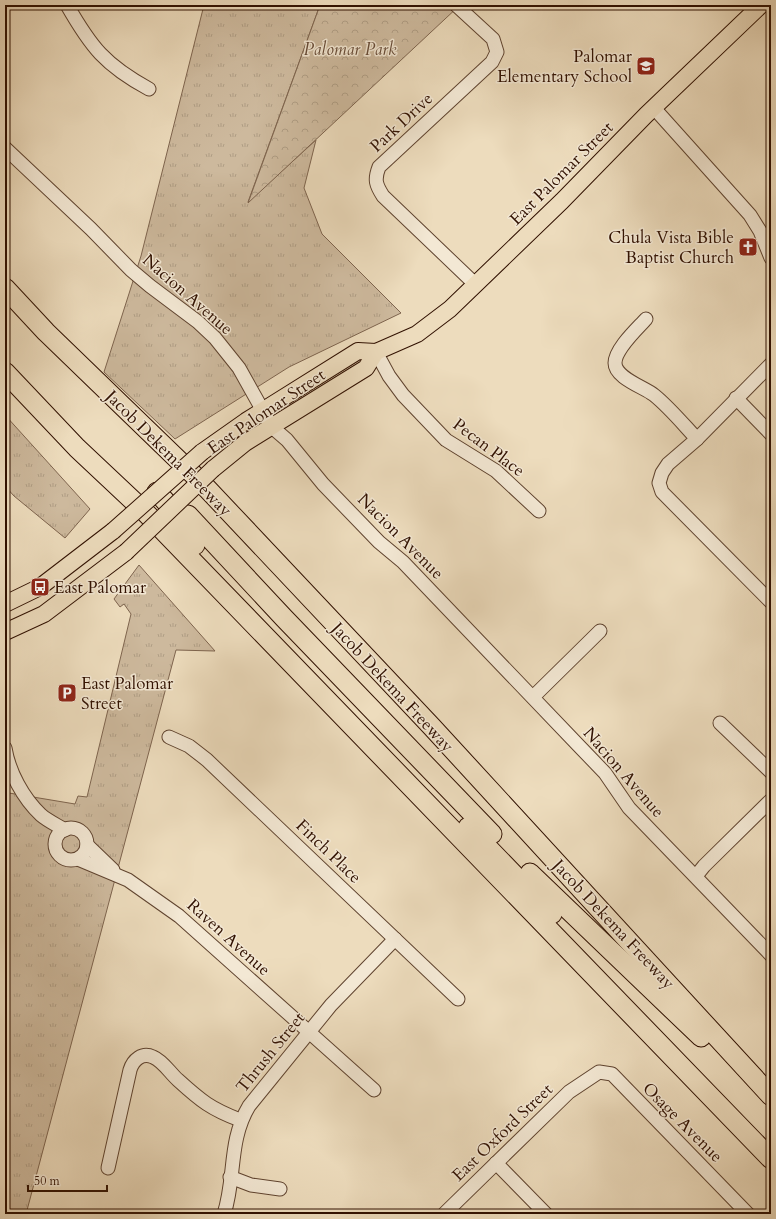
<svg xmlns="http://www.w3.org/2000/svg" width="776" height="1219" font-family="Cardo,serif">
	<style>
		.grass { fill: url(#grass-tufts); stroke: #7e644e }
		.park { fill: url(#park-crowns); stroke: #7e644e }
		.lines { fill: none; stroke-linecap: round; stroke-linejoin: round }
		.minor-casing { stroke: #5f432f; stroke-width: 15 }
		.major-casing { stroke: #301000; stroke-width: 18 }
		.highway-casing { stroke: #301000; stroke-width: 21 }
		.minor { stroke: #f3e8d4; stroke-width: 13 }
		.major { stroke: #eddcbd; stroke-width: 16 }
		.highway { stroke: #eddcbd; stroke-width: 19 }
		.major-bridge-casing { stroke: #301000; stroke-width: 18; stroke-linecap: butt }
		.major-bridge { stroke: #eddcbd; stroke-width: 16 }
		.labels { text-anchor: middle; stroke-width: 3; stroke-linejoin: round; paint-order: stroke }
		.park-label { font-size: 17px; font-style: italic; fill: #674b37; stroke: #f3e8d4 }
		.poi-label { font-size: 17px; fill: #301000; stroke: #f3e8d4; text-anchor: end }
		.street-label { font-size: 17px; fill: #301000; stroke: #f3e8d4 }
	</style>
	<defs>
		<pattern id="grass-tufts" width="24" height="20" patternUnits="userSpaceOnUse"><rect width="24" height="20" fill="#cdb99d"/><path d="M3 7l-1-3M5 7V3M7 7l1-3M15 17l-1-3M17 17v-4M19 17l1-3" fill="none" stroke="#b09e85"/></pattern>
		<pattern id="park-crowns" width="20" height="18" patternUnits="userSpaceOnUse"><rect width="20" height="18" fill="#cdb99d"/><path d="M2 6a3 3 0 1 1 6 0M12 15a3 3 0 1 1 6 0" fill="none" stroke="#b09e85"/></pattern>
	</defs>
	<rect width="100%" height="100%" fill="#eddcbd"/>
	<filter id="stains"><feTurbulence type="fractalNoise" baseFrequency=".005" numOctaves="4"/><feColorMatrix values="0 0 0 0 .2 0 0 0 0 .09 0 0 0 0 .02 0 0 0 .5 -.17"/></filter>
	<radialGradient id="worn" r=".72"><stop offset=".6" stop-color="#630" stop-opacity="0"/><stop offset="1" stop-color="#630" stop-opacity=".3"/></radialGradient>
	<!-- grass -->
	<g class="grass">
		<polygon points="204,5 320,5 248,202 316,140 304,188 322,234 401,313 289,367 175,439 104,372 141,256"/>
		<polygon points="5,415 90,509 65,538 14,496 5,486"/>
		<polygon points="139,565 215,651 176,650 26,1214 5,1214 5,811 9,793 75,804 78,796 87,797 131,614 124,604 120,607 114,599"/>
	</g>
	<!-- park -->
	<polygon class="park" points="320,5 460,5 248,203"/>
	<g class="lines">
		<!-- minor casing -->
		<g class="minor-casing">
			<g id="minor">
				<path d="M67,5C91,47 105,65 149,89"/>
				<path d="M456,5L493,39L497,52L492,62L379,167C374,180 376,185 383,196L475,284"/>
				<polyline points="654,108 750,215 760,231 771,258"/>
				<polyline points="5,148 91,229 131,270 150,286 198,322 215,338 239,368 272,427 287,440 323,484 379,542 403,562 580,747 605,773 629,808 771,955"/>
				<path d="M646,319C637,329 615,349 615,363C615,378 644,387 654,395C669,407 683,424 697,439"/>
				<polyline points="376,352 389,376 403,395 446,440 496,471 539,511"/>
				<polyline points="771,364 697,439 668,464 662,473 659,483 662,492 771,602"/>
				<polyline points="736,398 771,434"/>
				<polyline points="533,697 600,631"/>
				<polyline points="720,723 771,772"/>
				<polyline points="169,737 189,746 207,760 458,999"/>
				<path d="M5,748C9,772 23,798 41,815C48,821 57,825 65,830"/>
				<circle cx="71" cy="844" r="16"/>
				<polyline points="87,845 113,870"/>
				<polyline points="78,859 128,880 179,916 374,1090"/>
				<polyline points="696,876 704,866 771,800"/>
				<polyline points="496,1163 546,1214"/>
				<path d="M108,1168L130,1070C133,1060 142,1052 153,1057C163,1061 170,1073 178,1080C201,1101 211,1109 240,1120"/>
				<polyline points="230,1177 251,1185 280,1189"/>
				<path d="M224,1214C236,1177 228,1141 249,1106L331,1005L395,939"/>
				<polyline points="444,1214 569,1092 599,1072 612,1074 748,1214"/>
			</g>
		</g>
		<!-- major casing -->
		<g class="major-casing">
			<g id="major">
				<polyline points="202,452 246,421 358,351 376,352 417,334 450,309 562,201 646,115 761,5"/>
				<polyline points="213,469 245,443 366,368 376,352"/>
				<polyline points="5,604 40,587 113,531"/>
				<polyline points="5,632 44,614 126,552"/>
			</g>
		</g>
		<!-- highway casing -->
		<g class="highway-casing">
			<g id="highway">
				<polyline points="5,288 46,332 199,480 432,727 771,1096"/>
				<polyline points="5,372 77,448 145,512 771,1159"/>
				<polyline points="157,492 176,513 177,526 195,545"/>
				<polyline points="176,513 188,515 284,618 492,834"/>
				<polyline points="468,827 552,914"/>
				<polyline points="530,873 701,1037"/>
			</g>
		</g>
		<!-- minor -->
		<use href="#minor" class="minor"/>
		<!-- major -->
		<use href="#major" class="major"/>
		<!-- highway -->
		<use href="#highway" class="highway"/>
		<!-- major-bridge casing -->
		<g class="major-bridge-casing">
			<g id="major-bridge">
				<polyline points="113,531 202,452"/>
				<polyline points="126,552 213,469"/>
			</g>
		</g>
		<!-- major-bridge -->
		<use href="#major-bridge" class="major-bridge"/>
	</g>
	<!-- icons -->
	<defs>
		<g id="school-square" transform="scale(1)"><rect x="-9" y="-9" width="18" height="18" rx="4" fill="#8f2418" stroke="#f3e8d4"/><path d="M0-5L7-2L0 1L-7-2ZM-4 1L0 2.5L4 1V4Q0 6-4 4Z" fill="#fff"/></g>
		<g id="church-square" transform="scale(1)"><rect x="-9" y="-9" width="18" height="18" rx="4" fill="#8f2418" stroke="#f3e8d4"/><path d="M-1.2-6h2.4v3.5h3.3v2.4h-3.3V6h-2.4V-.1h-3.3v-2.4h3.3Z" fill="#fff"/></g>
		<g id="bus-square" transform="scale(1)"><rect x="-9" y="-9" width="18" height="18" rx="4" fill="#8f2418" stroke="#f3e8d4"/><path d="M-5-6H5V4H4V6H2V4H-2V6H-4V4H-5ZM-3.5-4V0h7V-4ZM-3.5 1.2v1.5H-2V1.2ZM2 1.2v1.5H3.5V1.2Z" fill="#fff"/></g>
		<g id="parking-square" transform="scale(1)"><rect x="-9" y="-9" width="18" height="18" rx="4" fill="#8f2418" stroke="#f3e8d4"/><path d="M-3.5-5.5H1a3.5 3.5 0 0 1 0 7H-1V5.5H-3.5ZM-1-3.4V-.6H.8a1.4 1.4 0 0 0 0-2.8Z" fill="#fff"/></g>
	</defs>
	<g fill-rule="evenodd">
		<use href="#school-square" x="646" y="66"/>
		<use href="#church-square" x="748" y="247"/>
		<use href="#bus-square" x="40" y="587"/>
		<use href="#parking-square" x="67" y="693"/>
	</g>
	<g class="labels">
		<!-- park labels -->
		<g class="park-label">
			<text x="350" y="55">Palomar Park</text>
		</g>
		<!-- poi labels -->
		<g class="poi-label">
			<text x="632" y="62">Palomar<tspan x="632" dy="20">Elementary School</tspan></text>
			<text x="734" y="243">Chula Vista Bible<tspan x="734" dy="20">Baptist Church</tspan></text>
			<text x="54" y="593" text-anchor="start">East Palomar</text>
			<text x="81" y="689" text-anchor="start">East Palomar<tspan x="81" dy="20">Street</tspan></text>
		</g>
		<!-- street labels -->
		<g class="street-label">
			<text transform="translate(401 122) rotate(-43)" y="6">Park Drive</text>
			<text transform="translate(561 173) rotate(-45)" y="6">East Palomar Street</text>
			<text transform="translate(188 294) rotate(41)" y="6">Nacion Avenue</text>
			<text transform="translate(266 411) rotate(-34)" y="6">East Palomar Street</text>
			<text transform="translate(489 447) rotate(37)" y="6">Pecan Place</text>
			<text transform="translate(169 453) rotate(45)" y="6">Jacob Dekema Freeway</text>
			<text transform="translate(401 536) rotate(45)" y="6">Nacion Avenue</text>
			<text transform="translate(393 687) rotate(47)" y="6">Jacob Dekema Freeway</text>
			<text transform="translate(624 772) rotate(49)" y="6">Nacion Avenue</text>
			<text transform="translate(329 851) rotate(44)" y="6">Finch Place</text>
			<text transform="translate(614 924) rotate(47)" y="6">Jacob Dekema Freeway</text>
			<text transform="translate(229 937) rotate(42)" y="6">Raven Avenue</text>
			<text transform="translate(270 1052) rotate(-51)" y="6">Thrush Street</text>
			<text transform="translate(683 1122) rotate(45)" y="6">Osage Avenue</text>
			<text transform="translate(502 1132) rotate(-44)" y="6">East Oxford Street</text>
		</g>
	</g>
	<!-- margin -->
	<rect width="776" height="1219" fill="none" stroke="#eddcbd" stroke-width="20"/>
	<rect x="6" y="6" width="764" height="1207" fill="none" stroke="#301000" stroke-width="2"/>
	<rect x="10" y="10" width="756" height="1199" fill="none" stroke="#301000"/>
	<!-- scale -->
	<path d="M28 1185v6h79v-6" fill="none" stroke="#301000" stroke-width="2"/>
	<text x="34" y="1185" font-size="12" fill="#301000" stroke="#f3e8d4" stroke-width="3" paint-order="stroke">50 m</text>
	<rect width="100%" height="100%" filter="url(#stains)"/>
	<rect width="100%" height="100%" fill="url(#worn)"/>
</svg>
